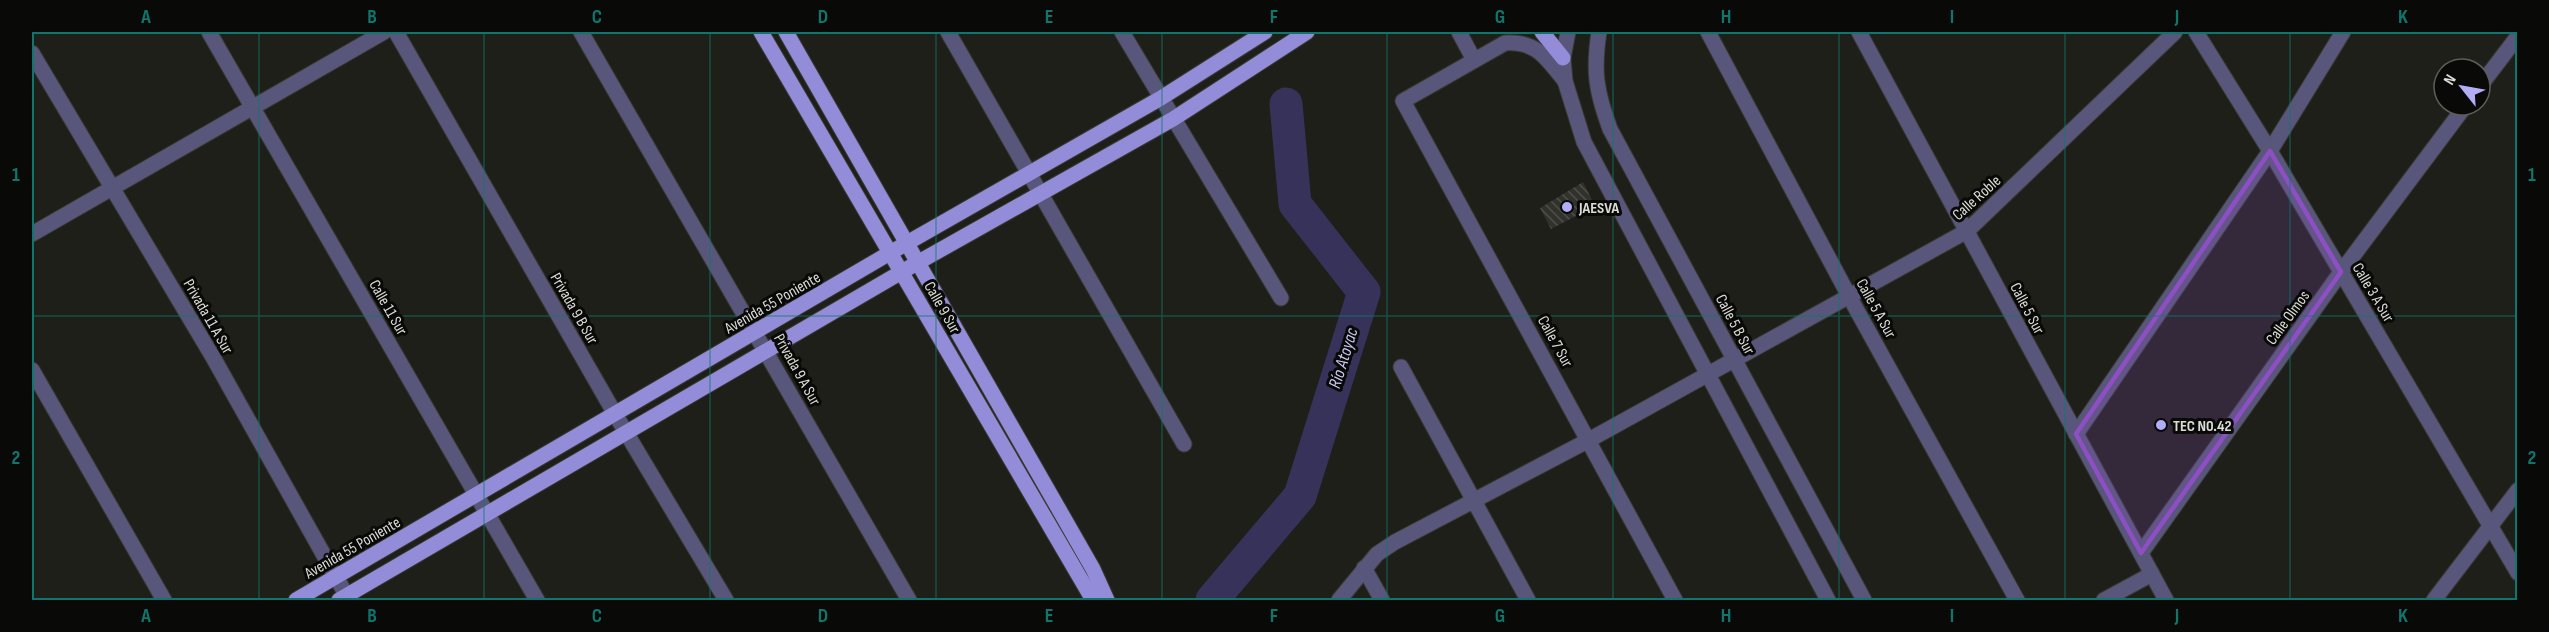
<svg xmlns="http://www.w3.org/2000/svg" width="2549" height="632" font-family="'Sofia Sans Condensed',sans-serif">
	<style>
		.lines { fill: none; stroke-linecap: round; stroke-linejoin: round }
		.river { stroke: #36325a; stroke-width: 33 }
		.building { fill: url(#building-back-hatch) }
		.minor-casing { stroke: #393934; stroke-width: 17 }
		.major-casing { stroke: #393934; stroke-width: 17 }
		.minor { stroke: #59567b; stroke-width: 15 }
		.major { stroke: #938dd9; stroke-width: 15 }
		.marked { fill: #8e4fc4; fill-opacity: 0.2; stroke: #8e4fc4; stroke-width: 4.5; stroke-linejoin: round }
		.grid { fill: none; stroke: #0f766e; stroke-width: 1.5; stroke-opacity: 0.55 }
		.poi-dot { fill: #b2adf9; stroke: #090907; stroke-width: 2 }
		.labels { text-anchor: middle; stroke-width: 6; stroke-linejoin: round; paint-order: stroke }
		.street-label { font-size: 16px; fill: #dbdbd7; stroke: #090907 }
		.poi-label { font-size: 16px; font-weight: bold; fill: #dbdbd7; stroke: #090907; text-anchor: start }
		.water-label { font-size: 18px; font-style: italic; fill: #cac8f3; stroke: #090907 }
		.neatline { fill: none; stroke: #0f766e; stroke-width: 2 }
		.grid-label { font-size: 20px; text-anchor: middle; font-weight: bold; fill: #0f766e }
	</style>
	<defs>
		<pattern id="building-back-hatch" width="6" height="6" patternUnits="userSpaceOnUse" patternTransform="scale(1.5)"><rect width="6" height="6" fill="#32322c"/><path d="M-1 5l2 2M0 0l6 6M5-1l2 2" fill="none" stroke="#4f4f4a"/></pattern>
	</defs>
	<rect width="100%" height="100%" fill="#1f1f19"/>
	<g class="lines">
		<!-- river -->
		<polyline class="river" points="1212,600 1300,496 1364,292 1295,204 1286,104"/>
	</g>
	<!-- building -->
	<polygon class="building" points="1583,182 1595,206 1551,229 1540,208"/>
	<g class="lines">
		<!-- minor casing -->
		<g class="minor-casing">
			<g id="minor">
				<polyline points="209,32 537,600"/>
				<polyline points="396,32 615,414 726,600"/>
				<polyline points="581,32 909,600"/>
				<polyline points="948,32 1184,444"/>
				<polyline points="1122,32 1281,298"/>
				<polyline points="1459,32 1474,60"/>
				<polyline points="1568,32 1563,58 1565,81 1584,142 1828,600"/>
				<path d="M1599,32C1593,71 1596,91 1610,129L1864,600"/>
				<polyline points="1708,32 1849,296 2017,600"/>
				<polyline points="1859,32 2166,600"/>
				<polyline points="2196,32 2270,151 2518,573"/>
				<polyline points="32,53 214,359 349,600"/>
				<path d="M1565,81C1546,58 1537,41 1505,43L1403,101L1675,600"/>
				<polyline points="2480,86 2518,36"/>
				<polyline points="32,234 384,32"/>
				<polyline points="1401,367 1528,600"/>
				<polyline points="32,370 164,600"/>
				<polyline points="2076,434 2270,151 2343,32"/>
				<polyline points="2141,553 2341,272 2466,105"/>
				<polyline points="1364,568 1382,600"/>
				<polyline points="1339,600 1377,554 1395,542 1589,440 1967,231 2175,32"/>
				<polyline points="2104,600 2152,574"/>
				<polyline points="2434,600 2518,490"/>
			</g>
		</g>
		<!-- major casing -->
		<g class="major-casing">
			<g id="major">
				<polyline points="761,32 1093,600"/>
				<polyline points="786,32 1093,569 1107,600"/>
				<polyline points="1542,32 1563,58"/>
				<polyline points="296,600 907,243 1161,98 1265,32"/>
				<polyline points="339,600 917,263 1173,119 1307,32"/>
			</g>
		</g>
		<!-- minor -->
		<use href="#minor" class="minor"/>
		<!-- major -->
		<use href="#major" class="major"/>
	</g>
	<!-- marked area -->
	<path class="marked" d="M2270,151L2341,272L2141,553L2076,434Z"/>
	<!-- grid -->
	<path class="grid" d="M259,32V600M484,32V600M710,32V600M936,32V600M1162,32V600M1387,32V600M1613,32V600M1839,32V600M2065,32V600M2290,32V600M32,316H2518"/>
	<!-- markers -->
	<g class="poi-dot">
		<circle cx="1567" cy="207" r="6"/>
		<circle cx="2161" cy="425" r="6"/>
	</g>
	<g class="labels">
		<!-- street labels -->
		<g class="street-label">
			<text transform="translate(1976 197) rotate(-42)" y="6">Calle Roble</text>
			<text transform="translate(2374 292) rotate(59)" y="6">Calle 3 A Sur</text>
			<text transform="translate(772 302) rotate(-30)" y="6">Avenida 55 Poniente</text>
			<text transform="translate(389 307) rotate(60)" y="6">Calle 11 Sur</text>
			<text transform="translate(943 307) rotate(60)" y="6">Calle 9 Sur</text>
			<text transform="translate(575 308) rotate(60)" y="6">Privada 9 B Sur</text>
			<text transform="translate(1877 308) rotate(61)" y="6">Calle 5 A Sur</text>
			<text transform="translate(2028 308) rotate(62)" y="6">Calle 5 Sur</text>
			<text transform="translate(209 316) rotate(60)" y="6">Privada 11 A Sur</text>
			<text transform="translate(2287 317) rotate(-54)" y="6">Calle Olmos</text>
			<text transform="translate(1736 324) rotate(62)" y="6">Calle 5 B Sur</text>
			<text transform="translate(1556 341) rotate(61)" y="6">Calle 7 Sur</text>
			<text transform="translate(798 369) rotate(61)" y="6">Privada 9 A Sur</text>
			<text transform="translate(352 547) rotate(-30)" y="6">Avenida 55 Poniente</text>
		</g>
		<!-- poi labels -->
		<g class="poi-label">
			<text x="1579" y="213">JAESVA</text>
			<text x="2173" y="431">TEC N0.42</text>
		</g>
		<!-- water labels -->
		<g class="water-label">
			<text transform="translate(1343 358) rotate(-73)" y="6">Río Atoyac</text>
		</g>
	</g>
	<!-- border -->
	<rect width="2549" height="632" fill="none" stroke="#090907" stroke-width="66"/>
	<!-- north arrow -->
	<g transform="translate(2462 87) rotate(301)"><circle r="28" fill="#090907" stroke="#5d5d5a" stroke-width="1.5"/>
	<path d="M0-4.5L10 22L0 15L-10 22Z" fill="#b2adf9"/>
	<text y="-9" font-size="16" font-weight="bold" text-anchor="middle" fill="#dbdbd7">N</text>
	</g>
	<rect x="33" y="33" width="2483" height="566" class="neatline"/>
	<g class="grid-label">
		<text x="146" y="23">A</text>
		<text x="372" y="23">B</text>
		<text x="597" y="23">C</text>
		<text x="823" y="23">D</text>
		<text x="1049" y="23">E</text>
		<text x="1274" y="23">F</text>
		<text x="1500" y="23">G</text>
		<text x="1726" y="23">H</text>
		<text x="1952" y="23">I</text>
		<text x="2177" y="23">J</text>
		<text x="2403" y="23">K</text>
		<text x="16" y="181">1</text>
		<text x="2532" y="181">1</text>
		<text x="16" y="464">2</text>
		<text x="2532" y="464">2</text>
		<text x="146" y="622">A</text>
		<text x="372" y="622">B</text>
		<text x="597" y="622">C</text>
		<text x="823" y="622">D</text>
		<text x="1049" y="622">E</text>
		<text x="1274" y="622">F</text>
		<text x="1500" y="622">G</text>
		<text x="1726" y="622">H</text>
		<text x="1952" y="622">I</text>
		<text x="2177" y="622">J</text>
		<text x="2403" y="622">K</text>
	</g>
</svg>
